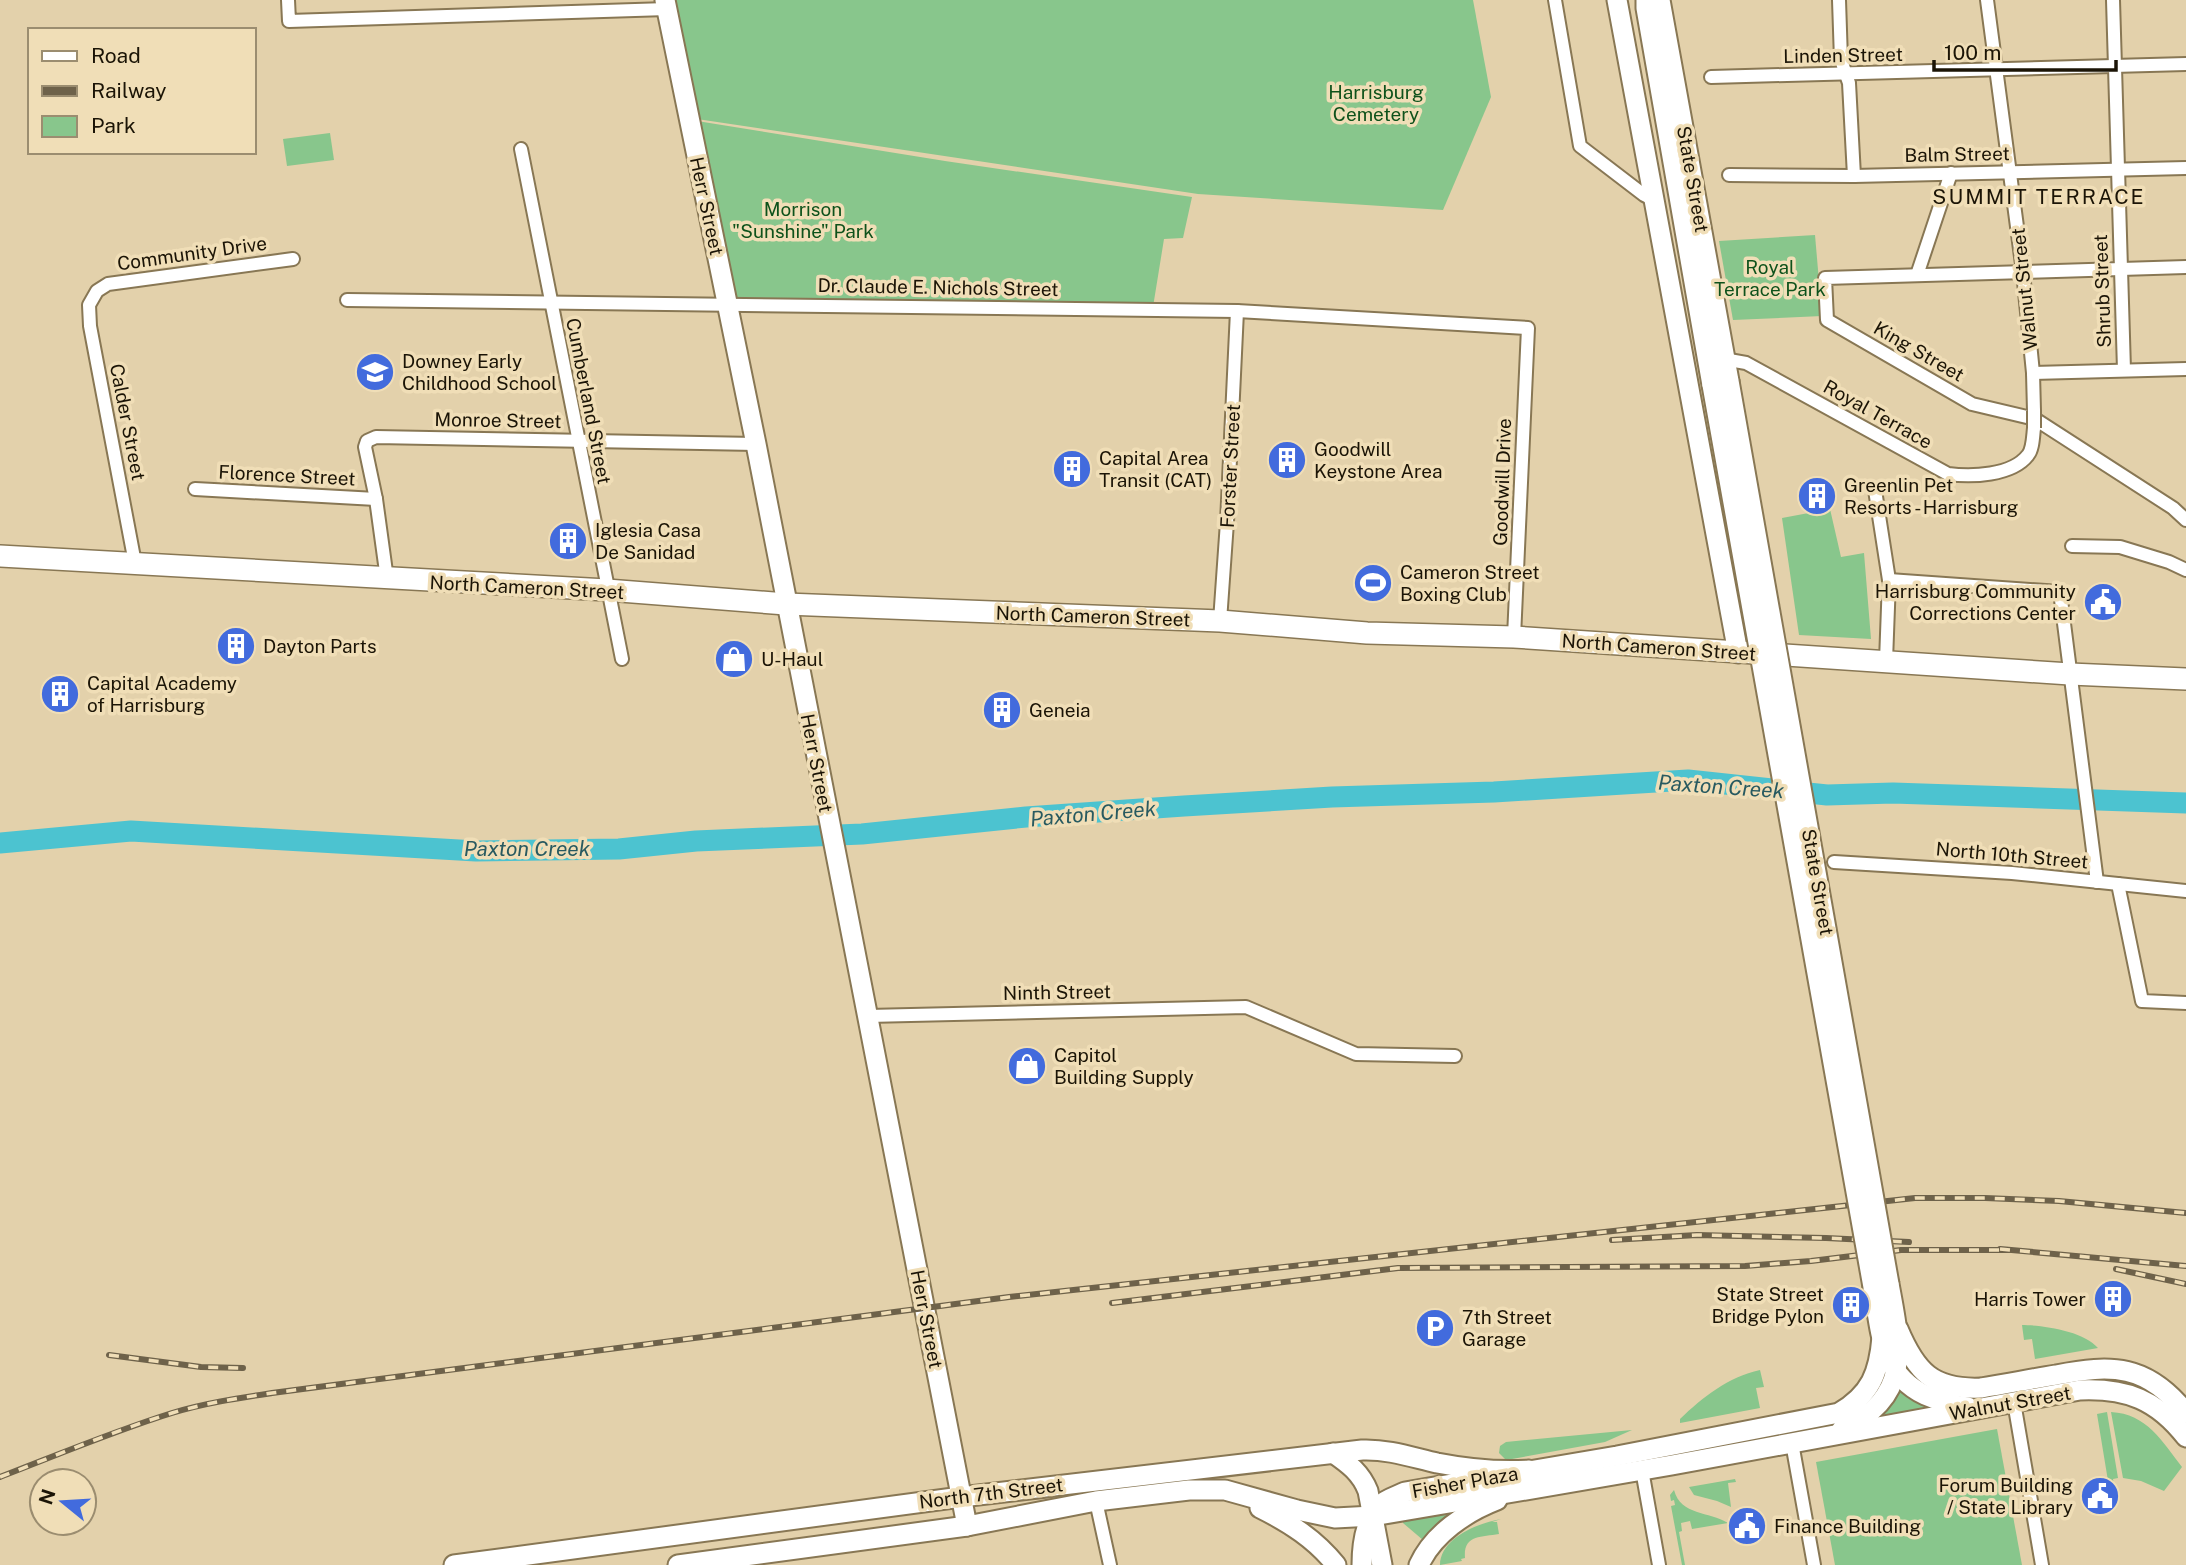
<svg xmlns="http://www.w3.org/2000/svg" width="2186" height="1565" font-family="'Public Sans',sans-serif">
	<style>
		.green { fill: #88c68c }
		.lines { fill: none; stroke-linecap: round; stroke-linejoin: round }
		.river { stroke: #4cc3d0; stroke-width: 21 }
		.minor-casing { stroke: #887754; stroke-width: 16 }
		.primary-casing { stroke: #887754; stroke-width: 23 }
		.trunk-casing { stroke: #887754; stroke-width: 24 }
		.minor { stroke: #fff; stroke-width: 12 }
		.primary { stroke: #fff; stroke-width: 19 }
		.trunk { stroke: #fff; stroke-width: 21 }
		.rail-casing { stroke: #6e624a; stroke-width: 6 }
		.rail { stroke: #f0deb7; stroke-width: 3.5; stroke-dasharray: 10; stroke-linecap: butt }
		.minor-bridge-casing { stroke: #887754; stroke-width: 16; stroke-linecap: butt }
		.primary-bridge-casing { stroke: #887754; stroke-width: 23; stroke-linecap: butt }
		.minor-bridge { stroke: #fff; stroke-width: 12 }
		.primary-bridge { stroke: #fff; stroke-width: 19 }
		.labels { text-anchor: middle; stroke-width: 7; stroke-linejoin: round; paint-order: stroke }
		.street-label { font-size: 19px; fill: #1b1406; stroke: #f0deb7 }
		.park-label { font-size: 19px; fill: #0e521b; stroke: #f0deb7 }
		.poi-label { font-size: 19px; fill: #1b1406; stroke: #f0deb7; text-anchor: start }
		.neighbourhood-label { font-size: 21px; letter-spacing: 2px; fill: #1b1406; stroke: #f0deb7 }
		.water-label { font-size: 21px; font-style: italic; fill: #285a60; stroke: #f0deb7 }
	</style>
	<rect width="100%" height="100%" fill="#e3d1ab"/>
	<!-- green -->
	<g class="green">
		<polygon points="675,0 1473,0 1491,97 1443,210 1198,194 697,119"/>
		<polygon points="697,121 945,161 1192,197 1183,238 1164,239 1153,307 1065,306 964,301 846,302 737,299"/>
		<polygon points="330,133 334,160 287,166 283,139"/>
		<polygon points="1815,235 1822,316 1733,320 1719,241"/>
		<polygon points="1830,509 1841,557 1864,553 1871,639 1799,635 1782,518"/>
		<path d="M2022,1325C2043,1325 2084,1331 2098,1348L2035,1359L2032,1339L2024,1340Z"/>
		<path d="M1760,1370L1764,1387L1756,1388L1760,1408L1680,1423V1419C1703,1397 1728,1377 1760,1370Z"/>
		<polygon points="1903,1391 1934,1407 1885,1419 1883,1410 1895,1392"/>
		<polygon points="2107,1412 2118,1478 2113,1479 2114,1486 2109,1487 2097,1414"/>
		<path d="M2111,1412C2147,1414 2162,1441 2182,1467L2164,1491L2141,1481L2123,1478Z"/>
		<polygon points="1997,1429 2022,1565 1835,1565 1816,1462"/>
		<polygon points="1632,1430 1605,1442 1512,1459 1505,1459 1499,1453 1500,1446 1506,1442"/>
		<polygon points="1735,1479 1736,1482 1728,1483 1731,1507 1717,1501 1694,1495 1689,1487"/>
		<path d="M1674,1490C1681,1516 1709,1511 1728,1523L1692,1529L1690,1521L1681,1523L1682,1531L1679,1532L1685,1565H1682L1671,1506L1675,1505L1674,1500L1671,1501L1670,1495Z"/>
		<polygon points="1459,1508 1423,1540 1403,1523 1402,1518"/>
		<path d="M1501,1519L1492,1522H1497L1499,1534C1481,1537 1463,1535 1465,1558L1461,1559L1462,1561L1440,1565C1440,1539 1477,1523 1501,1519Z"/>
	</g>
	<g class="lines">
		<!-- river -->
		<polyline class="river" points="0,843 131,831 476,851 619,849 696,841 862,834 1026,817 1184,806 1332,797 1494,792 1688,780 1827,795 1893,793 2186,803"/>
		<!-- minor casing -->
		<g class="minor-casing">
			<g id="minor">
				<polyline points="288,0 289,21 667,9"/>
				<polyline points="1555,0 1580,146 1644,195 1654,200"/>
				<polyline points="1839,0 1841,60 1849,83 1854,176"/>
				<polyline points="1987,0 2023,272 2033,373 2034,411"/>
				<polyline points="2113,0 2124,370"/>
				<polyline points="1711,77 2186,64"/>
				<polyline points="521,149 622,659"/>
				<polyline points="1729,175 1854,176 2186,168"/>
				<polyline points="2186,267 1825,278 1827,320 1972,404 2035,419 2173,508 2186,520"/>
				<polyline points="1917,275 1951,173"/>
				<polyline points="347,300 1237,311 1528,328 1514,637"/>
				<path d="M1718,358L1746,363L1948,474C1971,477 2012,476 2028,455C2033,449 2033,436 2034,428"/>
				<polyline points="2033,373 2186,369"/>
				<polyline points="195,489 376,499"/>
				<polyline points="1875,490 1889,580 1886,661"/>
				<polyline points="2072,546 2120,547 2169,562 2186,570"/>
				<polyline points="135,563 90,326 89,305 97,291 108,284 293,259"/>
				<polyline points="387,579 376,499 365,447 367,441 376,437 756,444"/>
				<polyline points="1889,580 2060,592 2097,882"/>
				<polyline points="1220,621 1227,522 1237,311"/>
				<polyline points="1834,862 2012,873 2186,891"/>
				<polyline points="2118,884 2142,1001 2186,1003"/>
				<polyline points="868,1016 1246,1007 1356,1054 1455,1056"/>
				<polyline points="2014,1402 2042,1565"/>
				<polyline points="1792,1443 1814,1565"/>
				<polyline points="1642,1470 1659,1565"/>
				<polyline points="1096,1501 1110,1565"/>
			</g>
		</g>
		<!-- primary casing -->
		<g class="primary-casing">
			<g id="primary">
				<polyline points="665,0 756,444 967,1526"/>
				<polyline points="1617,0 1738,653"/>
				<polyline points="1646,0 1646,8 1712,385"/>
				<polyline points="1660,0 1729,381"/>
				<path d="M1873,1287C1881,1331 1880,1373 1925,1395C1939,1401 1953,1406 1968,1407"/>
				<path d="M1898,1329C1916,1372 1933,1390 1981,1388C2006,1384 2031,1379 2056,1375C2112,1364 2147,1364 2186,1413"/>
				<path d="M1842,1429C1912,1398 1901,1347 1889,1284"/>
				<path d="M1333,1453C1349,1464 1361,1473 1368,1491L1382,1565"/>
				<path d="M1260,1508C1290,1523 1315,1539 1336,1565"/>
				<path d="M454,1565L961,1497L1362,1450C1388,1449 1411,1457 1437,1463C1468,1469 1498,1472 1529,1470"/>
				<path d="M678,1565L967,1526L1096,1501L1189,1490H1225L1297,1510L1335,1518L1373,1516L1672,1465L2080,1390C2127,1388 2157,1400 2186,1437"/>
				<path d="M1362,1565C1362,1545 1365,1520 1380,1505C1386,1499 1397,1496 1405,1492L1617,1456L1839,1413C1871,1394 1879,1373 1882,1337"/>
				<path d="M1419,1565C1433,1534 1466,1512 1497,1500"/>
			</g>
		</g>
		<!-- trunk casing -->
		<g class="trunk-casing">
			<polyline id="trunk" points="0,556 607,590 786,604 1220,621 1367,633 1514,637 2070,674 2186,679"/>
		</g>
		<!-- minor -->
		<use href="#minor" class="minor"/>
		<!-- primary -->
		<use href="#primary" class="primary"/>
		<!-- trunk -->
		<use href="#trunk" class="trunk"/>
		<!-- rail casing -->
		<g class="rail-casing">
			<g id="rail">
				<polyline points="1612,1240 1697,1235 1826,1238 1909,1242"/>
				<polyline points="2000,1249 2186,1266"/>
				<polyline points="2116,1269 2186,1284"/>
				<polyline points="1112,1303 1398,1268 1745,1266 1811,1261 1901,1250 2009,1250"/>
				<polyline points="109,1355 201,1367 243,1368"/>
				<path d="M0,1477C57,1455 114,1431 172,1413C205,1403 239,1398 272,1393L1009,1297L1915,1198H1985L2059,1201L2186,1213"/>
			</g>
		</g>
		<!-- rail -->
		<use href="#rail" class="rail"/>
		<!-- minor-bridge casing -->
		<g class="minor-bridge-casing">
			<polyline id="minor-bridge" points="2034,411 2034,428"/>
		</g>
		<!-- primary-bridge casing -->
		<g class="primary-bridge-casing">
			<g id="primary-bridge">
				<polyline points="1729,381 1889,1284"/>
				<polyline points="1712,385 1873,1287"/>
			</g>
		</g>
		<!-- minor-bridge -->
		<use href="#minor-bridge" class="minor-bridge"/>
		<!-- primary-bridge -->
		<use href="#primary-bridge" class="primary-bridge"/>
	</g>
	<!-- icons -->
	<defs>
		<g id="school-disc" transform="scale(2.0125)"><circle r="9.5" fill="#426bdd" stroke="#f0deb7"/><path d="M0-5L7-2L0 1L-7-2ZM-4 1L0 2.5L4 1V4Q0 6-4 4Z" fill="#fff"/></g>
		<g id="building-disc" transform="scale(2.0125)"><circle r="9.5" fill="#426bdd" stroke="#f0deb7"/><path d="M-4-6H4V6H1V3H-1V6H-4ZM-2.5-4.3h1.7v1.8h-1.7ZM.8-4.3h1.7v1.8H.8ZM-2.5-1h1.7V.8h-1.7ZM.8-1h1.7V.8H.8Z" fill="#fff"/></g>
		<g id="stadium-disc" transform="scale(2.0125)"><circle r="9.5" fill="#426bdd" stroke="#f0deb7"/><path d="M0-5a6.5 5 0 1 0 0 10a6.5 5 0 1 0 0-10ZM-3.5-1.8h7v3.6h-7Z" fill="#fff"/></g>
		<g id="civic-disc" transform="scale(2.0125)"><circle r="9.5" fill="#426bdd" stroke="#f0deb7"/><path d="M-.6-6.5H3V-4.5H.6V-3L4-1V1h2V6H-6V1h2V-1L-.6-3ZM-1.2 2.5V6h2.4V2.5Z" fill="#fff"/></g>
		<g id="shop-disc" transform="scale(2.0125)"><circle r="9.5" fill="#426bdd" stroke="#f0deb7"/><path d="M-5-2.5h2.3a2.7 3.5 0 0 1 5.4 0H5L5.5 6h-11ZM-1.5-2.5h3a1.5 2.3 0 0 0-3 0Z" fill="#fff"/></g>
		<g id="parking-disc" transform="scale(2.0125)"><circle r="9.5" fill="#426bdd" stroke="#f0deb7"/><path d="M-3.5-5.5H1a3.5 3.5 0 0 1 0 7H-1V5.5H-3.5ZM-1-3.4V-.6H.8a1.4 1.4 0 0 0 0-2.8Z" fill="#fff"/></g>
	</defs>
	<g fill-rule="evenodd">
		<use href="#school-disc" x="375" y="372"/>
		<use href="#building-disc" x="1287" y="460"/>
		<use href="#building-disc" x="1072" y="469"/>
		<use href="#building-disc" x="1817" y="496"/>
		<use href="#building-disc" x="568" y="541"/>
		<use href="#stadium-disc" x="1373" y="583"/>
		<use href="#civic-disc" x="2103" y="602"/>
		<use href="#building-disc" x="236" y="646"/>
		<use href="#shop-disc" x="734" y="659"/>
		<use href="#building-disc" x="60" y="694"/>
		<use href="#building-disc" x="1002" y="710"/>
		<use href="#shop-disc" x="1027" y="1066"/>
		<use href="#building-disc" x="2113" y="1299"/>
		<use href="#building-disc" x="1851" y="1305"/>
		<use href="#parking-disc" x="1435" y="1328"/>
		<use href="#civic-disc" x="2100" y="1496"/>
		<use href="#civic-disc" x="1747" y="1526"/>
	</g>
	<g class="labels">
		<!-- street labels -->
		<g class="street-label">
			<text transform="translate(1843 55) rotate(-1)" y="7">Linden Street</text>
			<text transform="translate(1957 154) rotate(-1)" y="7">Balm Street</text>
			<text transform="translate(1693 179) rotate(80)" y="7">State Street</text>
			<text transform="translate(707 206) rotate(78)" y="7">Herr Street</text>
			<text transform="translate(192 253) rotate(-8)" y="7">Community Drive</text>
			<text transform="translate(938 287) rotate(1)" y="7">Dr. Claude E. Nichols Street</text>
			<text transform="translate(2024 289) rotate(-96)" y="7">Walnut Street</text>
			<text transform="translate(2102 291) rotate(-92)" y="7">Shrub Street</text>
			<text transform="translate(1919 351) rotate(30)" y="7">King Street</text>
			<text transform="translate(589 401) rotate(79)" y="7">Cumberland Street</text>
			<text transform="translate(1878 414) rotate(29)" y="7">Royal Terrace</text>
			<text transform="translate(498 420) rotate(1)" y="7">Monroe Street</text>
			<text transform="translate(128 422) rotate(79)" y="7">Calder Street</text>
			<text transform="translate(1230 466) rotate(-87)" y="7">Forster Street</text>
			<text transform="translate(287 475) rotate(3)" y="7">Florence Street</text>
			<text transform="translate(1502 482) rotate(-88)" y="7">Goodwill Drive</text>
			<text transform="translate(527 587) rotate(3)" y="7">North Cameron Street</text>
			<text transform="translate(1093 616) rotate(2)" y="7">North Cameron Street</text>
			<text transform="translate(1659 647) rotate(4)" y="7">North Cameron Street</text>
			<text transform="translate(817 763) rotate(79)" y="7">Herr Street</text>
			<text transform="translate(2012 855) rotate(5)" y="7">North 10th Street</text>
			<text transform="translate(1818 882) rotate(80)" y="7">State Street</text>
			<text transform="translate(1057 992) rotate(-1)" y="7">Ninth Street</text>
			<text transform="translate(927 1319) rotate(79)" y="7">Herr Street</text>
			<text transform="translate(2010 1403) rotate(-10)" y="7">Walnut Street</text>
			<text transform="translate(1465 1482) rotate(-10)" y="7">Fisher Plaza</text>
			<text transform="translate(991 1493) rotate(-7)" y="7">North 7th Street</text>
		</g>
		<!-- park labels -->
		<g class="park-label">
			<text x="1376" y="99">Harrisburg<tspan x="1376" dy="22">Cemetery</tspan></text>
			<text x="803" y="216">Morrison<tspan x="803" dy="22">"Sunshine" Park</tspan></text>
			<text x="1770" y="274">Royal<tspan x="1770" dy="22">Terrace Park</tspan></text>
		</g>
		<!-- poi labels -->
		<g class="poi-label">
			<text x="402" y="368">Downey Early<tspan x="402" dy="22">Childhood School</tspan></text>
			<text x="1314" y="456">Goodwill<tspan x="1314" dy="22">Keystone Area</tspan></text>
			<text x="1099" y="465">Capital Area<tspan x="1099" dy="22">Transit (CAT)</tspan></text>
			<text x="1844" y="492">Greenlin Pet<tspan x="1844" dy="22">Resorts - Harrisburg</tspan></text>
			<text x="595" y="537">Iglesia Casa<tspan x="595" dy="22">De Sanidad</tspan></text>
			<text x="1400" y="579">Cameron Street<tspan x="1400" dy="22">Boxing Club</tspan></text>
			<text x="2076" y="598" text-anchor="end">Harrisburg Community<tspan x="2076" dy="22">Corrections Center</tspan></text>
			<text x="263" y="653">Dayton Parts</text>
			<text x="761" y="666">U-Haul</text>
			<text x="87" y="690">Capital Academy<tspan x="87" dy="22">of Harrisburg</tspan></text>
			<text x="1029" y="717">Geneia</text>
			<text x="1054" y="1062">Capitol<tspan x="1054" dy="22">Building Supply</tspan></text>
			<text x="1824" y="1301" text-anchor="end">State Street<tspan x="1824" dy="22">Bridge Pylon</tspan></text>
			<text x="2086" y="1306" text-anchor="end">Harris Tower</text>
			<text x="1462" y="1324">7th Street<tspan x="1462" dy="22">Garage</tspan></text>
			<text x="2073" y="1492" text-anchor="end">Forum Building<tspan x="2073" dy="22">/ State Library</tspan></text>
			<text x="1774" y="1533">Finance Building</text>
		</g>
		<!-- neighbourhood labels -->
		<g class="neighbourhood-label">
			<text x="2039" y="204">SUMMIT TERRACE</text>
		</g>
		<!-- water labels -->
		<g class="water-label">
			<text transform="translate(1721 787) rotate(4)" y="7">Paxton Creek</text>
			<text transform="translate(1093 814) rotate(-5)" y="7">Paxton Creek</text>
			<text x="527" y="856">Paxton Creek</text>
		</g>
	</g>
	<!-- legend -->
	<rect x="28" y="28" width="228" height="126" fill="#f0deb7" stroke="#9b8d70" stroke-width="2"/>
	<rect x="42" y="51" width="35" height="10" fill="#ffffff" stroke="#9b8d70" stroke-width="2"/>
	<text x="91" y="63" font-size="21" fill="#1b1406">Road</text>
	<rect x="42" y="86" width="35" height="10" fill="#6e624a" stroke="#9b8d70" stroke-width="2"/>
	<text x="91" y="98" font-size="21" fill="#1b1406">Railway</text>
	<rect x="42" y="116" width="35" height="21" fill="#88c68c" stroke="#9b8d70" stroke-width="2"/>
	<text x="91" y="133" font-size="21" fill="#1b1406">Park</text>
	<!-- north arrow -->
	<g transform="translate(63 1502) rotate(288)"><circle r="33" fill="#f0deb7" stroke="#9b8d70" stroke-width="2"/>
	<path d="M0-5L12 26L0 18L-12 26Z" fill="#426bdd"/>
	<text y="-10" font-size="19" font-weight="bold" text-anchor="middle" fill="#1b1406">N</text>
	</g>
	<!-- scale -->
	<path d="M1934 60v10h182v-10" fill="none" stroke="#1b1406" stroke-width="3.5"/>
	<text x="1944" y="60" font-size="21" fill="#1b1406" stroke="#f0deb7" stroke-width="5" paint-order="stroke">100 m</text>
</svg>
